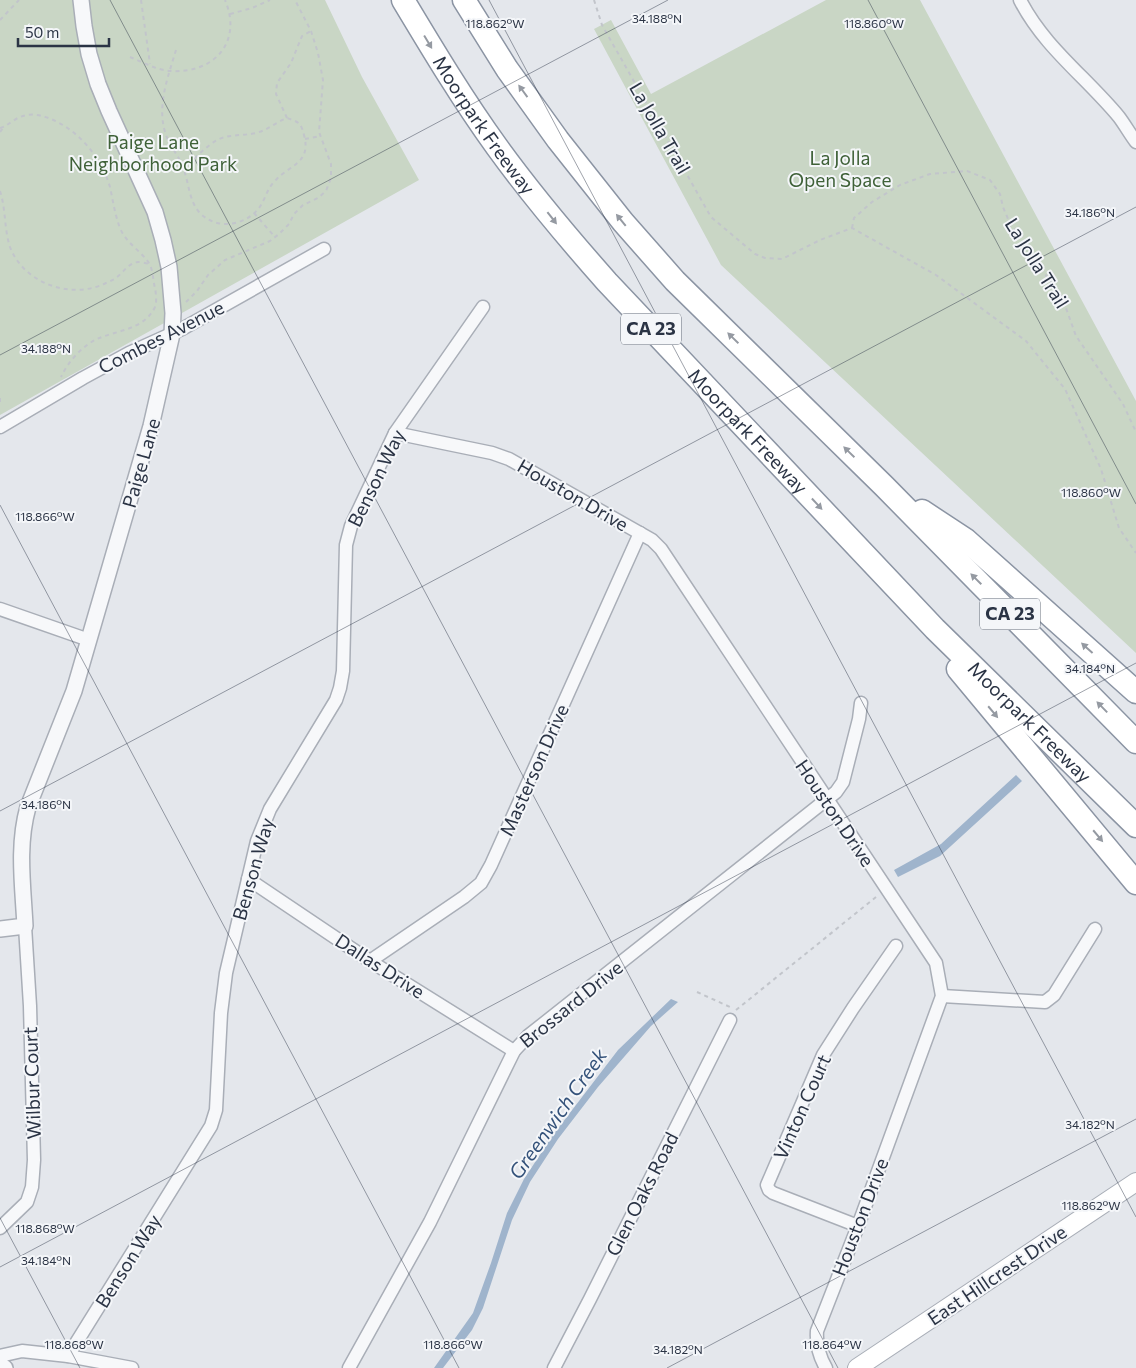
<svg xmlns="http://www.w3.org/2000/svg" width="1136" height="1368" font-family="Commissioner,sans-serif">
	<style>
		.green { fill: #c9d6c5 }
		.water { fill: #9fb4cc }
		.lines { fill: none; stroke-linecap: round; stroke-linejoin: round }
		.minor-casing { stroke: #a9aeb7; stroke-width: 15 }
		.tertiary-casing { stroke: #a9aeb7; stroke-width: 18 }
		.secondary-casing { stroke: #a9aeb7; stroke-width: 20 }
		.motorway-casing { stroke: #8b94a3; stroke-width: 25 }
		.path { stroke: #c2c5cb; stroke-width: 2; stroke-dasharray: 4 4; stroke-linecap: butt }
		.minor { stroke: #f7f8fa; stroke-width: 12 }
		.tertiary { stroke: #f7f8fa; stroke-width: 15 }
		.secondary { stroke: #fff; stroke-width: 18 }
		.motorway { stroke: #fff; stroke-width: 22 }
		.oneway { fill: #959aa2 }
		.ticks { fill: none; stroke: #2b3445; stroke-width: 1; stroke-opacity: 0.45 }
		.labels { text-anchor: middle; stroke-width: 4; stroke-linejoin: round; paint-order: stroke }
		.shield { fill: #f4f6f9; stroke: #676e7b; stroke-width: 1 }
		.shield-label { font-size: 18px; font-weight: bold; fill: #2b3445 }
		.street-label { font-size: 19px; fill: #2b3445; stroke: #f4f6f9 }
		.park-label { font-size: 19px; fill: #3f6138; stroke: #f4f6f9 }
		.water-label { font-size: 20px; font-style: italic; fill: #34527a; stroke: #f4f6f9 }
		.ticks-label { font-size: 12px; text-anchor: middle; fill: #2b3445; stroke: #f4f6f9; stroke-width: 4; stroke-linejoin: round; paint-order: stroke }
	</style>
	<rect width="100%" height="100%" fill="#e4e7ec"/>
	<!-- green -->
	<g class="green">
		<polygon points="0,0 325,0 362,77 419,180 0,415"/>
		<polygon points="826,0 920,0 1136,401 1136,653 721,265 594,29 611,20 651,94"/>
	</g>
	<!-- water -->
	<g class="water">
		<polygon points="1016,775 1022,781 940,856 898,877 894,870 941,844"/>
		<polygon points="671,999 678,1002 651,1026 598,1087 558,1139 530,1182 512,1220 483,1308 472,1330 443,1368 434,1368 473,1313 491,1263 507,1213 524,1179 553,1135 618,1050"/>
	</g>
	<g class="lines">
		<!-- minor casing -->
		<g class="minor-casing">
			<g id="minor">
				<path d="M1020,0C1044,47 1086,77 1119,117C1125,125 1130,134 1136,142"/>
				<polyline points="0,427 83,378 129,353 182,329 324,249"/>
				<path d="M395,433L492,453L509,459L652,540L661,549L936,963L942,996L858,1226L817,1331C816,1345 819,1356 826,1368"/>
				<polyline points="0,609 89,640"/>
				<polyline points="248,879 370,961 514,1051"/>
				<polyline points="370,961 464,897 481,883 491,865 640,533"/>
				<polyline points="942,996 1045,1002 1054,995 1095,929"/>
				<polyline points="858,1226 773,1193 769,1190 767,1185 823,1055 853,1008 896,946"/>
				<polyline points="0,1228 27,1202 32,1187 34,1160 30,1006 25,926"/>
				<polyline points="0,1356 22,1351 68,1356 132,1368"/>
				<polyline points="68,1356 211,1126 216,1110 221,1013 226,973 257,841 270,809 336,700 340,688 343,671 346,545 351,526 395,433 483,307"/>
				<polyline points="349,1368 430,1222 514,1051 528,1036 836,792 843,782 859,719 861,703"/>
				<polyline points="554,1368 590,1299 730,1020"/>
			</g>
		</g>
		<!-- tertiary casing -->
		<g class="tertiary-casing">
			<g id="tertiary">
				<path d="M0,929L25,926C23,886 17,846 28,807L74,691L151,426L172,334L173,313L169,267L163,240L155,212L109,111L98,84L89,54L84,26L81,0"/>
				<polyline points="0,1364 5,1368"/>
			</g>
		</g>
		<!-- secondary casing -->
		<g class="secondary-casing">
			<polyline id="secondary" points="857,1368 1136,1182"/>
		</g>
		<!-- motorway casing -->
		<g class="motorway-casing">
			<g id="motorway">
				<path id="s1" d="M403,0C433,50 463,100 497,147C531,194 569,239 607,282L935,629L1136,826"/>
				<polyline points="464,0 507,69 558,140 623,222 675,281 884,486 1136,742"/>
				<polyline points="922,511 966,540 1136,692"/>
				<polyline points="958,669 1136,883"/>
			</g>
		</g>
		<!-- path -->
		<g class="path">
			<polyline points="141,0 150,64"/>
			<polyline points="594,0 602,25 711,217 755,254 765,258 782,259 820,240 852,228 936,275 1026,341 1065,389 1101,469 1119,528 1136,553"/>
			<polyline points="230,14 252,8 270,0"/>
			<polyline points="0,20 19,0"/>
			<path d="M176,50C168,77 156,107 166,135C170,146 178,155 182,165C189,180 188,199 199,212C215,230 244,227 259,208C265,200 267,189 274,182C288,165 312,164 304,135C301,123 299,122 287,118C276,122 268,130 256,133C242,136 229,134 217,140C205,147 194,160 183,168"/>
			<path d="M130,57C142,62 157,70 170,71C214,74 243,42 225,0"/>
			<polyline points="287,118 276,94 277,83 291,63 302,36 311,31"/>
			<path d="M0,128C5,127 8,124 13,121C21,115 32,113 42,116C75,125 101,156 110,187C113,201 115,215 120,228C126,243 140,250 149,263C153,269 153,281 155,288C156,294 157,302 155,307C144,330 117,330 97,339C82,346 68,362 61,377"/>
			<polyline points="0,132 3,128"/>
			<polyline points="305,139 320,136"/>
			<path d="M0,191C6,209 4,229 10,247C24,284 72,300 106,283C110,281 114,280 117,277C124,272 128,263 138,262C141,262 146,263 149,264"/>
			<polyline points="254,213 275,237"/>
			<polyline points="852,228 854,218 872,202 900,185 930,174 967,171 990,180 1000,194 1003,207 1011,226 1024,239 1039,266 1062,297 1076,336 1123,404 1136,432"/>
			<polyline points="186,302 197,291 208,275 225,260 270,241 279,234 289,224 294,214 303,205 318,198 326,191 331,178 331,164 319,132 323,80 318,53 311,31 295,0"/>
			<polyline points="0,398 0,406"/>
			<polyline points="697,992 730,1007"/>
			<polyline points="736,1010 876,897"/>
		</g>
		<!-- minor -->
		<use href="#minor" class="minor"/>
		<!-- tertiary -->
		<use href="#tertiary" class="tertiary"/>
		<!-- secondary -->
		<use href="#secondary" class="secondary"/>
		<!-- motorway -->
		<use href="#motorway" class="motorway"/>
	</g>
	<!-- one-way arrows -->
	<defs><path id="oneway-solid" d="M-6-.8H1V-3.2L6.5 0L1 3.2V.8H-6Z" transform="scale(1.25)"/></defs>
	<g class="oneway">
		<use href="#oneway-solid" transform="translate(428 42) rotate(59)"/>
		<use href="#oneway-solid" transform="translate(523 91) rotate(-126)"/>
		<use href="#oneway-solid" transform="translate(552 218) rotate(52)"/>
		<use href="#oneway-solid" transform="translate(621 220) rotate(-129)"/>
		<use href="#oneway-solid" transform="translate(733 338) rotate(-136)"/>
		<use href="#oneway-solid" transform="translate(849 452) rotate(-136)"/>
		<use href="#oneway-solid" transform="translate(817 504) rotate(47)"/>
		<use href="#oneway-solid" transform="translate(976 579) rotate(-135)"/>
		<use href="#oneway-solid" transform="translate(1087 648) rotate(-138)"/>
		<use href="#oneway-solid" transform="translate(1102 707) rotate(-134)"/>
		<use href="#oneway-solid" transform="translate(993 712) rotate(50)"/>
		<use href="#oneway-solid" transform="translate(1098 836) rotate(50)"/>
	</g>
	<!-- ticks -->
	<path class="ticks" d="M110,0L838,1368M489,0L1136,1217M868,0L1136,504M0,355L668,0M0,505L459,1368M0,811L1136,207M0,1218L80,1368M0,1267L1136,663M667,1368L1136,1119"/>
	<g class="labels">
		<!-- shield labels -->
		<g class="shield">
			<rect x="621" y="313.5" width="60" height="31" rx="4"/>
			<rect x="980" y="598.5" width="60" height="31" rx="4"/>
		</g>
		<g class="shield-label">
			<text x="651" y="335">CA 23</text>
			<text x="1010" y="620">CA 23</text>
		</g>
		<!-- street labels -->
		<g class="street-label">
			<text dy="7" stroke="none"><textPath href="#s1" startOffset="149">Moorpark Freeway</textPath></text>
			<text transform="translate(660 128) rotate(60)" y="7">La Jolla Trail</text>
			<text transform="translate(1037 263) rotate(58)" y="7">La Jolla Trail</text>
			<text transform="translate(161 337) rotate(-27)" y="7">Combes Avenue</text>
			<text dy="7" stroke="none"><textPath href="#s1" startOffset="554">Moorpark Freeway</textPath></text>
			<text transform="translate(141 463) rotate(-74)" y="7">Paige Lane</text>
			<text transform="translate(376 478) rotate(-64)" y="7">Benson Way</text>
			<text transform="translate(573 495) rotate(30)" y="7">Houston Drive</text>
			<text dy="7" stroke="none"><textPath href="#s1" startOffset="959">Moorpark Freeway</textPath></text>
			<text transform="translate(534 770) rotate(-66)" y="7">Masterson Drive</text>
			<text transform="translate(835 813) rotate(56)" y="7">Houston Drive</text>
			<text transform="translate(253 869) rotate(-74)" y="7">Benson Way</text>
			<text transform="translate(380 966) rotate(33)" y="7">Dallas Drive</text>
			<text transform="translate(571 1004) rotate(-39)" y="7">Brossard Drive</text>
			<text transform="translate(32 1083) rotate(-92)" y="7">Wilbur Court</text>
			<text transform="translate(802 1107) rotate(-66)" y="7">Vinton Court</text>
			<text transform="translate(642 1194) rotate(-63)" y="7">Glen Oaks Road</text>
			<text transform="translate(860 1217) rotate(-69)" y="7">Houston Drive</text>
			<text transform="translate(128 1261) rotate(-58)" y="7">Benson Way</text>
			<text transform="translate(997 1275) rotate(-34)" y="7">East Hillcrest Drive</text>
		</g>
		<!-- park labels -->
		<g class="park-label">
			<text x="153" y="149">Paige Lane<tspan x="153" dy="22">Neighborhood Park</tspan></text>
			<text x="840" y="165">La Jolla<tspan x="840" dy="22">Open Space</tspan></text>
		</g>
		<!-- water labels -->
		<g class="water-label">
			<text transform="translate(558 1114) rotate(-55)" y="7">Greenwich Creek</text>
		</g>
	</g>
	<g class="ticks-label">
		<text x="657" y="23">34.188°N</text>
		<text x="495" y="28">118.862°W</text>
		<text x="874" y="28">118.860°W</text>
		<text x="1090" y="217">34.186°N</text>
		<text x="46" y="353">34.188°N</text>
		<text x="1091" y="497">118.860°W</text>
		<text x="45" y="521">118.866°W</text>
		<text x="1090" y="673">34.184°N</text>
		<text x="46" y="809">34.186°N</text>
		<text x="1090" y="1129">34.182°N</text>
		<text x="1091" y="1210">118.862°W</text>
		<text x="45" y="1233">118.868°W</text>
		<text x="46" y="1265">34.184°N</text>
		<text x="74" y="1349">118.868°W</text>
		<text x="453" y="1349">118.866°W</text>
		<text x="832" y="1349">118.864°W</text>
		<text x="678" y="1354">34.182°N</text>
	</g>
	<!-- scale -->
	<path d="M18 38v8h91v-8" fill="none" stroke="#2b3445" stroke-width="2.5"/>
	<text x="25" y="38" font-size="15" fill="#2b3445" stroke="#f4f6f9" stroke-width="4" paint-order="stroke">50 m</text>
</svg>
